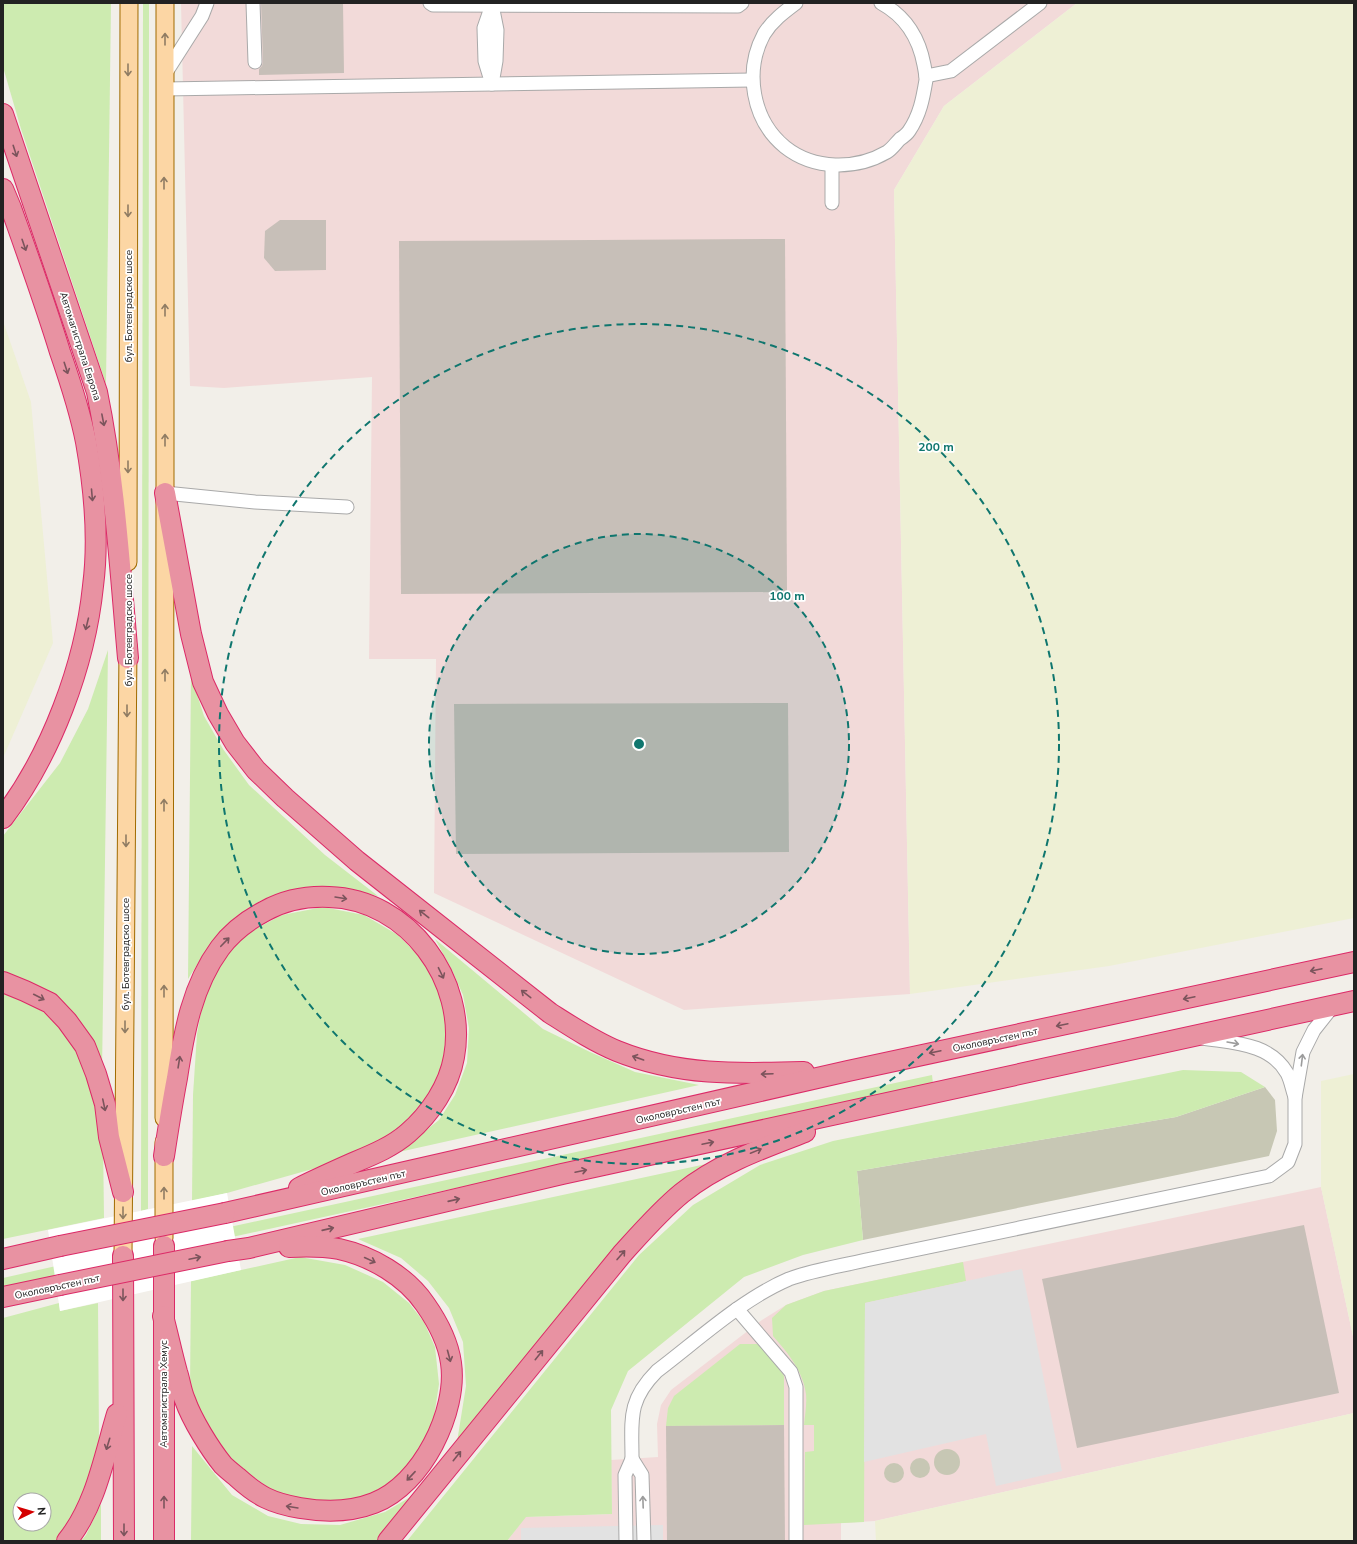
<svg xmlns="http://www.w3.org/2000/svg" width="1357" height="1544" font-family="'Nunito Sans',sans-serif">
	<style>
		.commercial { fill: #f2dad9 }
		.construction { fill: #c7c7b4 }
		.farmland { fill: #eef0d5 }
		.grass { fill: #cdebb0; fill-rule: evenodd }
		.parking { fill: #e2e2e2 }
		.pier { fill: #fff }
		.building { fill: #c7bfb8 }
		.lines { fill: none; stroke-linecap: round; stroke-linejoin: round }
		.minor-casing { stroke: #a9a9a9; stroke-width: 15 }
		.major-casing { stroke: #a06b00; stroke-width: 19 }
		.highway-casing { stroke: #dc2a67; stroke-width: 22 }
		.minor { stroke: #fff; stroke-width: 13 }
		.major { stroke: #fcd6a4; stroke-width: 17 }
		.highway { stroke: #e892a2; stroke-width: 20 }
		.highway-bridge-casing { stroke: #dc2a67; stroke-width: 22; stroke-linecap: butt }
		.highway-bridge { stroke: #e892a2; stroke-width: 20 }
		.oneway { stroke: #8f7c63 }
		.oneway2 { stroke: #7b545c }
		.oneway3 { stroke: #9c9c9c }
		.ring { fill: none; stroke: #0f766e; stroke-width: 2; stroke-dasharray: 7 5 }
		.labels { text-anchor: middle; stroke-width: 3.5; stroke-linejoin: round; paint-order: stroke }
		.street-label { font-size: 10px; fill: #222; stroke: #fff }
		.centre { fill: #0f766e; stroke: #fff; stroke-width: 2 }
		.ring-label { font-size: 12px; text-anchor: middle; font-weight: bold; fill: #0f766e; stroke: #fff; stroke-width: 3.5; stroke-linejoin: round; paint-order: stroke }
	</style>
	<rect width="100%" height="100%" fill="#f2efe9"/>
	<!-- commercial -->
	<g class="commercial">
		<polygon points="181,3 1077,3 944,106 894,190 910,994 684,1010 434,893 436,659 369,659 372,377 224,388 190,386"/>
		<polygon points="1321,1187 1354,1341 1354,1413 875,1521 841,1523 841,1541 507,1541 525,1517 612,1514 611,1460 658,1457 657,1424 661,1405 671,1390 762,1320 786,1305 824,1291"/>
	</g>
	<!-- construction -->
	<g class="construction">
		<polygon points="1265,1087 1275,1100 1277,1131 1269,1156 863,1240 857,1171 1176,1117"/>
		<circle cx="947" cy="1462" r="13"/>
		<circle cx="920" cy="1468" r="10"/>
		<circle cx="894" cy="1473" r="10"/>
	</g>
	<!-- farmland -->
	<g class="farmland">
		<polygon points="1077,3 1354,3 1354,918 1109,966 910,994 894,190 944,106"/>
		<polygon points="3,321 31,402 53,643 3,758"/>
		<polygon points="1354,1074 1354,1341 1321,1187 1321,1081"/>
		<polygon points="1354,1413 1354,1541 876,1541 875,1521"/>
	</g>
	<!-- grass -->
	<g class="grass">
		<polygon points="3,3 111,3 106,384 21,129 3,67"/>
		<polygon points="143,3 149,3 148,1209 141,1211"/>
		<polygon points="108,650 102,1073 91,1048 3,975 3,836 60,763 88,709"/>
		<polygon points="191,676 204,716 223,749 249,785 325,855 378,896 341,888 298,889 260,901 231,922 211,943 188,979"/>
		<polygon points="323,907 364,915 398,935 426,963 443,997 449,1038 439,1076 418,1111 388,1137 348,1159 227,1193 192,1201 193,1095 197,1034 204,996 226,956 248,933 282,915"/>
		<polygon points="435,939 543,1029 590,1052 635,1072 699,1085 399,1152 439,1120 455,1095 467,1063 469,1028 463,995 452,970"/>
		<polygon points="3,992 24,999 52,1018 79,1053 94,1090 103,1140 104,1218 3,1239"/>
		<polygon points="1183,1070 1241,1072 1265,1087 1176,1117 857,1171 863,1240 803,1255 744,1277 628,1371 611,1410 612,1514 526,1517 507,1541 407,1541 639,1255 693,1205 760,1165 833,1141"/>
		<polygon points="932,1075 933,1084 3,1287 3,1278 193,1235"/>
		<polygon points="720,1161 457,1442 466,1386 463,1342 449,1308 428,1281 401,1258 358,1239"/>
		<polygon points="300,1257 345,1265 383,1282 409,1303 424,1322 435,1347 439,1384 432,1430 408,1469 375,1494 342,1504 313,1503 276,1493 234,1463 207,1426 190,1389 191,1281"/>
		<path d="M963,1262L966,1281L865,1303L864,1522L804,1525L805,1452L814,1451V1425H804C805,1415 807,1404 806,1394C803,1371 788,1353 773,1336L772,1318L786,1305L824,1291Z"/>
		<path d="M59,1303L60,1311L98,1303L99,1442L89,1485L73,1521L58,1541H3V1318ZM20,1500H44V1524H20Z"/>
		<polygon points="740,1344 757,1344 768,1353 784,1376 784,1425 666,1426 668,1408 674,1396"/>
		<polygon points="192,1446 232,1495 268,1516 301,1524 340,1525 385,1512 417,1493 377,1541 191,1541"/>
		<polygon points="101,1504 101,1541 81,1541 86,1535"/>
	</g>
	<!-- parking -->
	<g class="parking">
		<polygon points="1022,1269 1062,1471 996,1486 986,1434 864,1462 865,1303"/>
		<polygon points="663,1525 663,1541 521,1541 521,1528"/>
	</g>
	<!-- pier -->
	<polygon class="pier" points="227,1193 241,1270 60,1311 48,1230"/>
	<!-- building -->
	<g class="building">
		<polygon points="261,3 343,3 344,73 259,75 259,69 262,66 263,62"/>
		<polygon points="280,220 326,220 326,270 275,271 264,258 265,231"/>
		<polygon points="785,239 787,592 401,594 399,241"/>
		<polygon points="788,703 789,852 456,854 454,704"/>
		<polygon points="1304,1225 1339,1393 1077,1448 1042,1279"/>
		<polygon points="784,1425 785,1541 667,1541 666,1426"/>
	</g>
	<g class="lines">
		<!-- minor casing -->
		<g class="minor-casing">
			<g id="minor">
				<polyline points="253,3 255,62"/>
				<polyline points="430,3 433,5 738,6 742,3"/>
				<path d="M796,3C784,12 772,21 764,34C744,71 752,120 785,147C814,170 856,170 887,152C892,149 896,143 900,139C903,137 907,134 909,131C920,115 923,98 926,80C926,75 925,70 924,65C919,38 905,16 881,3"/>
				<polygon points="492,5 497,30 496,61 492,84 485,61 484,28"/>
				<polyline points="165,74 202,16 207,3"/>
				<polyline points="926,76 951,71 1040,3"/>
				<polyline points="165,89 752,80"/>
				<polyline points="832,203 832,166"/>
				<polyline points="165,493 255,502 347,507"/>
				<path d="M1203,1038C1233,1043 1270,1043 1287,1073C1291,1080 1292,1089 1295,1097"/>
				<polyline points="737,1309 791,1372 796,1387 796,1541"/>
				<path d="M632,1459C632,1420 627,1401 657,1371C698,1340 742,1299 789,1279C814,1270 841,1266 866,1260L1269,1176L1288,1162L1295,1144V1098L1303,1052L1314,1030L1333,1006"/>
				<polyline points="626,1541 625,1475 632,1459 642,1475 644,1541"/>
			</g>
		</g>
		<!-- major casing -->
		<g class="major-casing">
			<g id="major">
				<polyline points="128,562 129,3"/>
				<polyline points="164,1118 165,493 165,3"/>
				<polyline points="164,1238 164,1142"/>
				<polyline points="123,1256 128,645"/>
			</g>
		</g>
		<!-- highway casing -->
		<g class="highway-casing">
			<g id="highway">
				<path d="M3,114L97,392C115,480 120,569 128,658"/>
				<path d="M3,189L11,208C28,256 45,303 60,352C70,381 80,411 86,442C94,487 99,540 93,586C85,665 51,755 3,818"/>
				<path d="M165,493L191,634L203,682L218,714L235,743L256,770L285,798L357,861L550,1013C572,1027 593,1041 617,1051C679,1076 738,1074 804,1072"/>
				<polyline points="3,982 25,991 50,1003 67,1021 85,1046 96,1074 105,1104 109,1137 123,1192"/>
				<path d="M164,1156C168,1130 172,1104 177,1078C184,1032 192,986 220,948C231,933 248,920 265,911C285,900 307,896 329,897C408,899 468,981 454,1057C449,1086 430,1114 408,1133C392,1147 372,1155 353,1163C335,1171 317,1179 299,1188"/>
				<polyline points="225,1213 848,1071 1354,962"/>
				<polyline points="164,1246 164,1541"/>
				<polyline points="228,1251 249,1248 562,1174 1354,1001"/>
				<polyline points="123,1256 124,1541"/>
				<polyline points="3,1259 60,1246"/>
				<polyline points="3,1297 60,1285"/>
				<path d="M163,1316C168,1335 172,1354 177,1372C180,1381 181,1391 185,1400C192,1420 210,1449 223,1465C227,1469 232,1473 237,1477C258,1496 271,1503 300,1508C324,1512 351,1512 374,1503C422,1485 458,1411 451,1363C448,1341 437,1321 425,1304C406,1276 371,1256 339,1249C322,1246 305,1246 289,1247"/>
				<path d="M67,1541C96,1505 104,1457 117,1414"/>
				<path d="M388,1541L622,1254C641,1233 660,1211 682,1193C718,1164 763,1148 805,1132"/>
			</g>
		</g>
		<!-- minor -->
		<use href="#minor" class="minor"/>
		<!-- major -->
		<use href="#major" class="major"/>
		<!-- highway -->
		<use href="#highway" class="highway"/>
		<!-- highway-bridge casing -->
		<g class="highway-bridge-casing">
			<g id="highway-bridge">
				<polyline points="60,1246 225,1213"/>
				<polyline points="60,1285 228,1251"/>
			</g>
		</g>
		<!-- highway-bridge -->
		<use href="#highway-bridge" class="highway-bridge"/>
	</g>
	<!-- one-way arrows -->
	<defs><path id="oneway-shaft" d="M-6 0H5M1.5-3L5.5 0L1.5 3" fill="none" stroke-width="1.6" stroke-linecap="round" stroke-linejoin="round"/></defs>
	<g class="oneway">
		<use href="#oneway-shaft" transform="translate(165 39) rotate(-90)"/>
		<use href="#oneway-shaft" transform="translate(128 70) rotate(90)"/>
		<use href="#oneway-shaft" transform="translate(164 183) rotate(-90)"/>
		<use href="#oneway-shaft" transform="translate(128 211) rotate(90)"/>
		<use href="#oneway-shaft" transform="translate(165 310) rotate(-90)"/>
		<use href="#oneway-shaft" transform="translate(165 440) rotate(-90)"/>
		<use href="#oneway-shaft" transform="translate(128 467) rotate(90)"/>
		<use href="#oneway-shaft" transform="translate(165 675) rotate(-90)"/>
		<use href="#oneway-shaft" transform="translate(127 711) rotate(90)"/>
		<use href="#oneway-shaft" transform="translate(164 805) rotate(-90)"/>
		<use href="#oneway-shaft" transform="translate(126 841) rotate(90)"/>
		<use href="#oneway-shaft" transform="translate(164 991) rotate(-90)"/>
		<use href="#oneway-shaft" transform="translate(125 1027) rotate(90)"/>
		<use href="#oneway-shaft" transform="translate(164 1193) rotate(-90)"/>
		<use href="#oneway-shaft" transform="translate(123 1213) rotate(90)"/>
	</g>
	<g class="oneway2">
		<use href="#oneway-shaft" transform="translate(15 151) rotate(72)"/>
		<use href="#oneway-shaft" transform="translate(24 245) rotate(71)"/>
		<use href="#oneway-shaft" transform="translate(66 368) rotate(72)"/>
		<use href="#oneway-shaft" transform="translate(103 420) rotate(79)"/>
		<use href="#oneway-shaft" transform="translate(92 495) rotate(85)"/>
		<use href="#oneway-shaft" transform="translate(87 624) rotate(104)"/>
		<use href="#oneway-shaft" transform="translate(341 898) rotate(9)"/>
		<use href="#oneway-shaft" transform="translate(424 914) rotate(-142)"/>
		<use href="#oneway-shaft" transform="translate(225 942) rotate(-46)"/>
		<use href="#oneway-shaft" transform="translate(1316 970) rotate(168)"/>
		<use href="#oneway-shaft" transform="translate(441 973) rotate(64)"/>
		<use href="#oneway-shaft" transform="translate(526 994) rotate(-142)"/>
		<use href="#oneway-shaft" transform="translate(39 997) rotate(27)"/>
		<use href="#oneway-shaft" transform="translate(1189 998) rotate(168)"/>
		<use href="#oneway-shaft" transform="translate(1062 1025) rotate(168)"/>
		<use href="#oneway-shaft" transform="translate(935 1052) rotate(168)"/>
		<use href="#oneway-shaft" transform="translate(638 1058) rotate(-161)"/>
		<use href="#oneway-shaft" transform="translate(179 1062) rotate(-81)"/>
		<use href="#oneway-shaft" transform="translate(767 1074) rotate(178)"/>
		<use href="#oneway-shaft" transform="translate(104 1105) rotate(78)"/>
		<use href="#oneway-shaft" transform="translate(708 1143) rotate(-12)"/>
		<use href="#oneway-shaft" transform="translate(756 1151) rotate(-22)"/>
		<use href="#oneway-shaft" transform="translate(581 1171) rotate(-12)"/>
		<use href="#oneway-shaft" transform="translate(454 1200) rotate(-13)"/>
		<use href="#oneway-shaft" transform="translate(328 1229) rotate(-13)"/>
		<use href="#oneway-shaft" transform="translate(621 1255) rotate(-49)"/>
		<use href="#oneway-shaft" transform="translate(195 1258) rotate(-12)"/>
		<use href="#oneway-shaft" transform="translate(370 1260) rotate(25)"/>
		<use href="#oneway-shaft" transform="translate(123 1295) rotate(90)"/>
		<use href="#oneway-shaft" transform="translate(539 1355) rotate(-51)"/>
		<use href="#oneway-shaft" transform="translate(449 1356) rotate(75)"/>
		<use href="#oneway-shaft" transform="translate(108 1444) rotate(107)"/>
		<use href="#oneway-shaft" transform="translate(457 1456) rotate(-51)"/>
		<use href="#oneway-shaft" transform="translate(411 1476) rotate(133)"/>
		<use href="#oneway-shaft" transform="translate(164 1502) rotate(-90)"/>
		<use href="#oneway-shaft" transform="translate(292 1507) rotate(-171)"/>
		<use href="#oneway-shaft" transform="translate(124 1530) rotate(90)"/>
	</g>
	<g class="oneway3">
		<use href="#oneway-shaft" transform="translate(1233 1043) rotate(10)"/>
		<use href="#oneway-shaft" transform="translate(1302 1060) rotate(-83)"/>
		<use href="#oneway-shaft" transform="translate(643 1502) rotate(-92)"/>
	</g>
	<!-- distance rings -->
	<circle cx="639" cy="744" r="210" fill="#0f766e" fill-opacity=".12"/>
	<g class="ring">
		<circle cx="639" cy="744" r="210"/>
		<circle cx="639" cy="744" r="420"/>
	</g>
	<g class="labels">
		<!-- street labels -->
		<g class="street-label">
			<text transform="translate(128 306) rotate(-90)" y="4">бул. Ботевградско шосе</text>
			<text transform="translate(81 346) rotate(72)" y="4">Автомагистрала Европа</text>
			<text transform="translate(128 630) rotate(-90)" y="4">бул. Ботевградско шосе</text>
			<text transform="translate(125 954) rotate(-90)" y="4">бул. Ботевградско шосе</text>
			<text transform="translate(995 1039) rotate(-12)" y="4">Околовръстен път</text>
			<text transform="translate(678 1110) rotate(-13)" y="4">Околовръстен път</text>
			<text transform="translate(363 1182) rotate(-13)" y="4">Околовръстен път</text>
			<text transform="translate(57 1286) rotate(-12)" y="4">Околовръстен път</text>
			<text transform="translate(163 1394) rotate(-90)" y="4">Автомагистрала Хемус</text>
		</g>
	</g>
	<circle cx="639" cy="744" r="6" class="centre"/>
	<g class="ring-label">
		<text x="936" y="451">200 m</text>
		<text x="787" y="600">100 m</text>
	</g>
	<!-- border -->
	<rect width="1357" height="1544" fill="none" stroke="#222222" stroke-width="8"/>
	<!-- north arrow -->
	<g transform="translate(32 1512) rotate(85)"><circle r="19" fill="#ffffff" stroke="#a7a7a7"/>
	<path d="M0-3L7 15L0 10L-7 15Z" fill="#d40000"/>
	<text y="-6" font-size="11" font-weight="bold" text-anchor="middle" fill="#222222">N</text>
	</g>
</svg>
